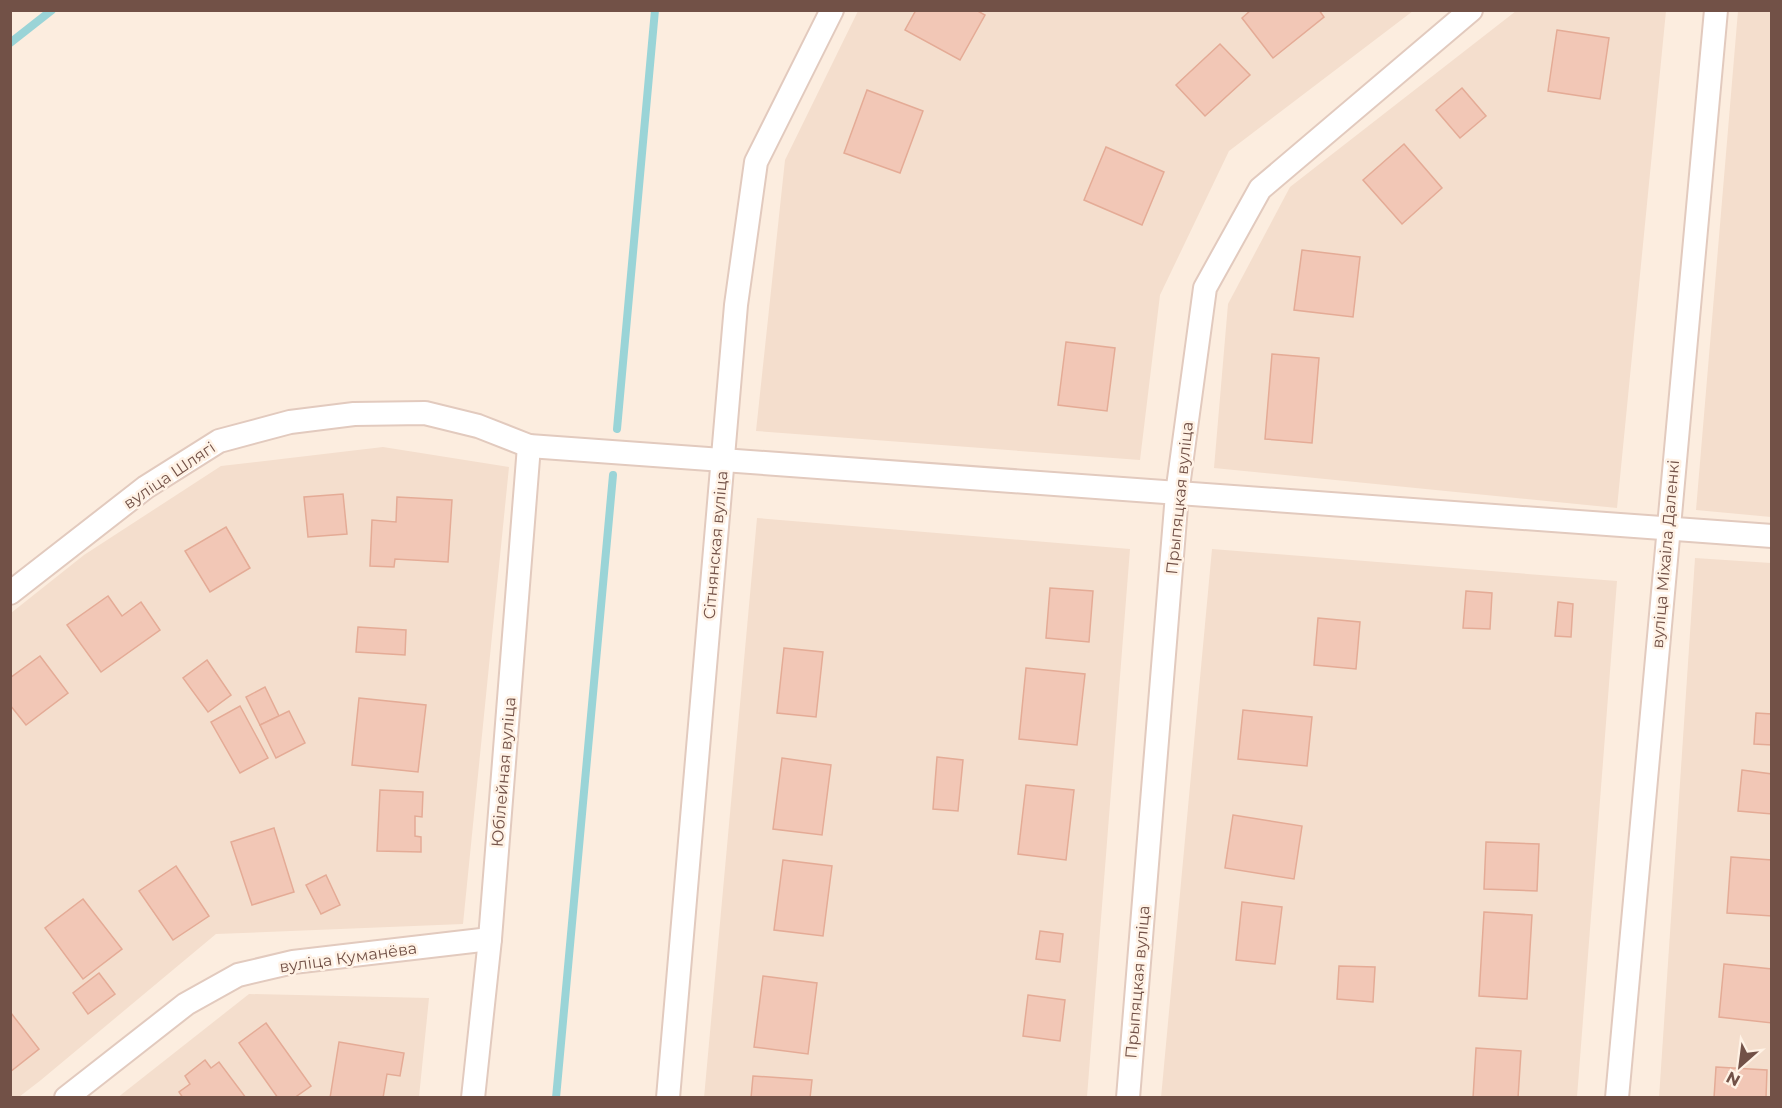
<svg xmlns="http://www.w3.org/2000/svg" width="1782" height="1108" font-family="Montserrat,sans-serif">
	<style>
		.residential { fill: #f4decd }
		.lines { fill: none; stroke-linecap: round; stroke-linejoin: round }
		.stream { stroke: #9ad4d7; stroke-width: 8 }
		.building { fill: #f2c7b6; stroke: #e4ab96; stroke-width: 1.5 }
		.minor-casing { stroke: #e2cabe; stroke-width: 26 }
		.minor { stroke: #fff; stroke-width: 22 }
		.labels { text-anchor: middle; stroke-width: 5; stroke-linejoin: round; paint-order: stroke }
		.street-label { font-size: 16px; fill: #725147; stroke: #fff2e5 }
	</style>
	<rect width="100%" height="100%" fill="#fceddf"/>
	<!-- residential -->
	<g class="residential">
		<polygon points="858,11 1413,11 1229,151 1160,295 1140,460 756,431 785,160"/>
		<polygon points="1516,11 1666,11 1617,508 1214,468 1228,304 1290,187"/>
		<polygon points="1738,11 1771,11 1771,517 1696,510"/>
		<polygon points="383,447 509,467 463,924 216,934 41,1080 19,1097 11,1098 11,613 84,555 221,466"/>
		<polygon points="757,518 1130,549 1087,1097 704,1098"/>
		<polygon points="1212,549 1617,581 1577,1097 1161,1098"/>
		<polygon points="1695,558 1771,563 1771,1097 1659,1098"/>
		<polygon points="249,994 429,998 419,1097 117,1098"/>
	</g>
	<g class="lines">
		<!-- stream -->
		<g class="stream">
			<polyline points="10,43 52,10"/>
			<polyline points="617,429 655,10"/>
			<polyline points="556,1098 613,475"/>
		</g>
	</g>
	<!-- building -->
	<g class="building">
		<polygon points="916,10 976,10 985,15 960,60 905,30"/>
		<polygon points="1251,10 1319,10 1324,17 1273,58 1242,18"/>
		<polygon points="1557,30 1609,38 1600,99 1548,91"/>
		<polygon points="1220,44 1250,75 1205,116 1176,85"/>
		<polygon points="1462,88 1486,116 1460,138 1436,110"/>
		<polygon points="867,90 923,111 900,173 844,153"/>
		<polygon points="1404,144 1442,188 1402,224 1363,180"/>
		<polygon points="1106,147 1164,172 1142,225 1084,200"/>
		<polygon points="1302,250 1360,257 1353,317 1294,310"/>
		<polygon points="1066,342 1115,348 1107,411 1058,405"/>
		<polygon points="1272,354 1319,358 1312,443 1265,439"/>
		<polygon points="343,494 347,534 308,537 304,497"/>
		<polygon points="397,497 452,500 448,562 395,559 394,567 370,566 372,520 396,522"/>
		<polygon points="226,527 250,568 210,592 185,551"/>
		<polygon points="1050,588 1093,591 1089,642 1046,638"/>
		<polygon points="1466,591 1492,593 1490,629 1463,628"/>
		<polygon points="108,596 122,616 141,602 160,630 101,672 67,625"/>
		<polygon points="1558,602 1573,604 1571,637 1555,636"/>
		<polygon points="1318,618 1360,622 1356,669 1314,665"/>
		<polygon points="358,627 406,630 405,655 356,652"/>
		<polygon points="784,648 823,652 816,717 777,713"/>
		<polygon points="40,656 68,693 26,725 10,705 10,678"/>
		<polygon points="207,660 231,695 208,712 183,678"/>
		<polygon points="1026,668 1085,674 1077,745 1019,739"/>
		<polygon points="265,687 279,716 260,725 246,697"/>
		<polygon points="359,698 426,705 418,772 352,765"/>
		<polygon points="240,706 268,758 240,773 211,722"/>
		<polygon points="1243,710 1312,717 1307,766 1238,759"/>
		<polygon points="289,711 305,743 276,758 260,725"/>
		<polygon points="1756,713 1772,714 1772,745 1754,744"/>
		<polygon points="937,757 963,760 958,811 933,809"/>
		<polygon points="782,758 831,765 822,835 773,829"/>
		<polygon points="1742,770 1772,774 1772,814 1738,811"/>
		<polygon points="1026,785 1074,790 1066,860 1018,854"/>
		<polygon points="380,790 423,792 422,817 415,816 415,836 421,837 421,852 377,851"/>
		<polygon points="1233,815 1302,826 1294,879 1225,868"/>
		<polygon points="274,828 294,892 252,905 231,842"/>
		<polygon points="1486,842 1539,844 1537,891 1484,889"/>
		<polygon points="1731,857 1772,860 1772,916 1727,913"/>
		<polygon points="783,860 832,866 823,936 774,930"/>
		<polygon points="176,866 209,916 173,940 139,891"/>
		<polygon points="326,875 340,905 321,914 306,885"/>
		<polygon points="83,899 122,949 83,979 45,928"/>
		<polygon points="1242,902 1282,907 1275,964 1236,960"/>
		<polygon points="1484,912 1532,915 1527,999 1479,996"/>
		<polygon points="1040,931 1063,934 1060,962 1036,959"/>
		<polygon points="1724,964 1772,969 1772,1023 1719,1017"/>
		<polygon points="1339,966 1375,967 1373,1002 1337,999"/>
		<polygon points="99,973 115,994 88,1014 73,993"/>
		<polygon points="763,976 817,983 808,1054 754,1047"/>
		<polygon points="1028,995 1065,1000 1060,1041 1023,1036"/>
		<polygon points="11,1013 39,1049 10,1072 10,1014"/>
		<polygon points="266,1023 311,1086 294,1098 278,1098 239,1043"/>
		<polygon points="339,1042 404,1053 400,1076 387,1074 383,1098 330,1098"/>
		<polygon points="1476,1048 1521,1051 1518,1098 1473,1098"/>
		<polygon points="205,1060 211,1068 219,1062 246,1098 183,1098 179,1092 190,1084 185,1076"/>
		<polygon points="1716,1067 1767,1070 1766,1098 1714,1098"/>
		<polygon points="753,1076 812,1080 810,1098 751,1098"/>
	</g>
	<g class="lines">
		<!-- minor casing -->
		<g class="minor-casing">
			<g id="minor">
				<polyline points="10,593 146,487 219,441 290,422 354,414 425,413 478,426 529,446 1772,536"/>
				<polyline points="66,1098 186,1004 238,975 293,962 490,939"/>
				<polyline points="473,1098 490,939 529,446"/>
				<polyline points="668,1098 736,305 756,162 832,10"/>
				<polyline points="1128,1098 1177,494 1205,288 1260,189 1471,10"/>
				<polyline points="1617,1098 1716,10"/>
			</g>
		</g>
		<!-- minor -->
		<use href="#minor" class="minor"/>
	</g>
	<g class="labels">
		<!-- street labels -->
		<g class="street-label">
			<text transform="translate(169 475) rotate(-34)" y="6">вуліца Шлягі</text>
			<text transform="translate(1179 498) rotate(-84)" y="6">Прыпяцкая вуліца</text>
			<text transform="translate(715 545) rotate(-85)" y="6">Сітнянская вуліца</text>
			<text transform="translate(1665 554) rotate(-85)" y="6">вуліца Міхаіла Даленкі</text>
			<text transform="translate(503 772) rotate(-85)" y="6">Юбілейная вуліца</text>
			<text transform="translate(348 957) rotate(-8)" y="6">вуліца Куманёва</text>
			<text transform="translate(1137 982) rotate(-85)" y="6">Прыпяцкая вуліца</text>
		</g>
	</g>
	<!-- border -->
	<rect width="1782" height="1108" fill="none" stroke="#725147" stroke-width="24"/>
	<!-- north arrow -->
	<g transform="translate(1740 1066) rotate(208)" stroke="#fff2e5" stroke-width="4.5" paint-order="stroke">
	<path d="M0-4.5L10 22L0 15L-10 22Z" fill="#725147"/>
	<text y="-9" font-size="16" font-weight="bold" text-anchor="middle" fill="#725147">N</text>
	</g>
</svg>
